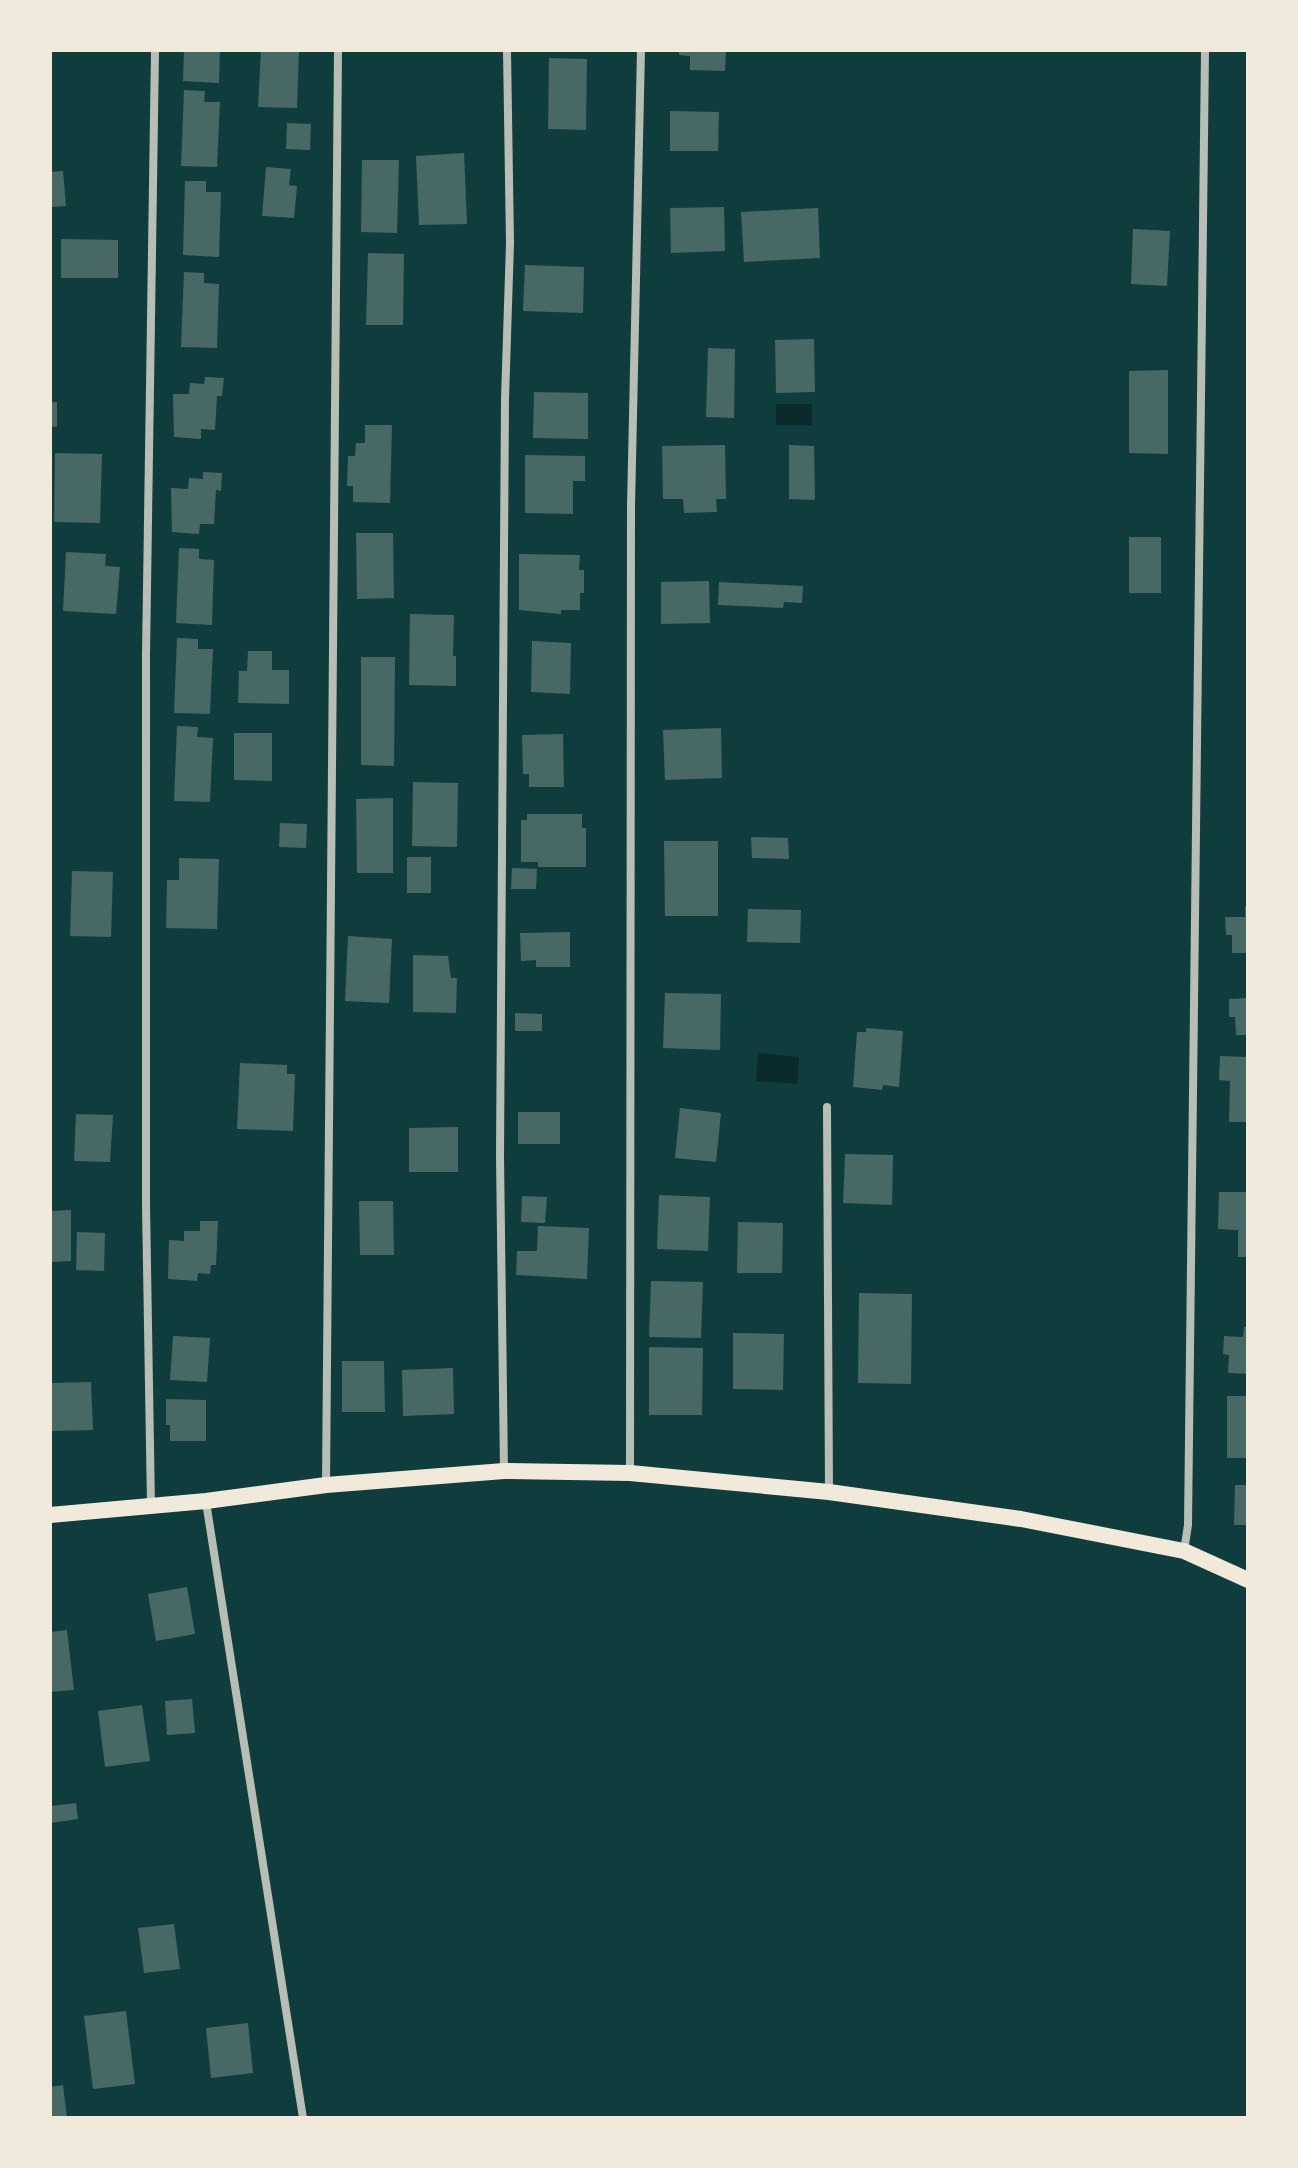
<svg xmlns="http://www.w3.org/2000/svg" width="1298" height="2168" font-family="Montserrat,sans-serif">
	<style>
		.water { fill: #0a2a2b }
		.building { fill: #486865 }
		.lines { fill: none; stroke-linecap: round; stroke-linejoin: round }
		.minor { stroke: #b8beb3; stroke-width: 8 }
		.secondary { stroke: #f1e9da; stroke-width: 16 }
	</style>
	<rect width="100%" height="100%" fill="#0f3d3e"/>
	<!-- water -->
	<g class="water">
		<rect x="776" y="404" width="36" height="21"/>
		<polygon points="758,1053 799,1057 797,1084 756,1081"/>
	</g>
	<!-- building -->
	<g class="building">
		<polygon points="184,50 220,50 219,83 183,81"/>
		<polygon points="261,50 299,50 297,108 258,107"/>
		<polygon points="679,50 726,50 725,71 690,70 690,56 679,55"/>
		<polygon points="549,58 587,59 586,130 548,129"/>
		<polygon points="184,90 205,91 204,102 220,102 217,167 181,166"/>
		<polygon points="670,111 719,112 718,151 670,151"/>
		<polygon points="287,123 311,124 310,150 286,149"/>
		<polygon points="464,153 467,224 419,225 416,156"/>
		<polygon points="362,160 399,160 397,233 361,232"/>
		<polygon points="266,167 291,169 289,185 297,186 294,218 262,216"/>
		<polygon points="63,171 66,206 50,207 50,172"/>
		<polygon points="185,181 206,181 206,192 221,192 219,257 183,255"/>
		<polygon points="724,207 725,251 671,253 670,208"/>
		<polygon points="818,208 820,258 744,262 741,212"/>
		<polygon points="1133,229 1170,231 1167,286 1131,284"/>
		<polygon points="61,239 118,240 118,278 61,278"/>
		<polygon points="368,253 404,254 403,325 366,325"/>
		<polygon points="525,265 584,267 583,313 523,311"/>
		<polygon points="184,272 204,273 204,283 219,284 217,348 181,347"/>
		<polygon points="814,339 815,392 776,393 775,340"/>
		<polygon points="708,348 735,349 734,418 706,417"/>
		<polygon points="1168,370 1168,454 1129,453 1129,371"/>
		<polygon points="205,377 224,378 222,396 217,396 215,430 201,429 201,439 174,437 173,394 189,394 190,383 204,384"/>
		<polygon points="534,392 588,393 588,439 533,438"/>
		<polygon points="50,402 57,402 57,427 50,426"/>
		<polygon points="365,425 392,425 390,503 353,502 353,486 347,486 348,456 355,456 356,443 365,443"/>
		<polygon points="725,445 726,499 716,499 717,512 684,513 683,499 663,499 662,446"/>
		<polygon points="789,445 814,446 815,500 789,499"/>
		<polygon points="55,453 102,454 100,523 54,522"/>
		<polygon points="525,455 585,456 585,481 573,481 573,514 525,513"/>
		<polygon points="203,472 222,473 221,491 216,490 214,524 200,524 199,534 172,532 171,488 188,489 189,478 203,479"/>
		<polygon points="356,533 393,533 394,598 357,599"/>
		<rect x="1129" y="537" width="32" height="56"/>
		<polygon points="179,548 199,549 199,559 214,560 212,625 176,623"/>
		<polygon points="66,552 106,554 105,566 120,567 116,614 63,611"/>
		<polygon points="519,554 580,555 579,570 584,570 584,593 580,593 580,610 561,610 561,614 519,610"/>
		<polygon points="709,581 710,623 661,624 661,582"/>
		<polygon points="719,582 803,586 802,603 784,602 783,608 718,605"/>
		<polygon points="410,614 454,615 453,656 456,656 456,686 409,685"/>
		<polygon points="177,638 198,639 198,649 213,649 210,714 174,713"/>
		<polygon points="532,641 571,643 570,694 531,692"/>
		<polygon points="248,651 272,651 272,670 289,670 289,704 238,703 239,671 247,671"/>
		<polygon points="361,657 395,657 394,766 361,765"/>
		<polygon points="177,726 198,727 197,737 213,738 210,802 174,801"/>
		<polygon points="721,728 722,778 665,780 663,730"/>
		<polygon points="234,733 272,733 272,781 234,780"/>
		<polygon points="563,734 564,787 529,787 529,774 523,774 522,735"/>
		<polygon points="413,782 458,783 457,847 412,846"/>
		<polygon points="393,798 393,873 357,873 356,799"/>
		<polygon points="527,814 582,814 582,828 586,828 586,867 538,867 538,862 521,862 521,820 527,820"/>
		<polygon points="280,823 307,824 306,848 279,847"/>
		<polygon points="751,837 788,838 789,859 752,858"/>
		<polygon points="664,841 718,841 718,916 665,916"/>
		<rect x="407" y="857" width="24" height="36"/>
		<polygon points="179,858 219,859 217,929 166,928 167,880 179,880"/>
		<polygon points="512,868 537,869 536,889 511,889"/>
		<polygon points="72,871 113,872 111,937 70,936"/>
		<polygon points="1245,906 1248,906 1248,953 1232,953 1232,935 1226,935 1225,917 1245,917"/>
		<polygon points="748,909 801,910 800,943 747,942"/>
		<polygon points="570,932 570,967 536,967 536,960 521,961 520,933"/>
		<polygon points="348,936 392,939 389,1003 345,1001"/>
		<polygon points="413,955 448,956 451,978 457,978 456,1013 413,1012"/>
		<polygon points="665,993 721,994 720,1050 663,1048"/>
		<polygon points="1248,998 1248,1035 1236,1035 1235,1017 1229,1017 1229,999"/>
		<polygon points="515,1013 542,1014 542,1031 515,1031"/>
		<polygon points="866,1028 903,1031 899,1087 883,1085 882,1090 853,1087 857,1032 866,1032"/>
		<polygon points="1220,1056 1248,1057 1248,1122 1229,1122 1230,1081 1219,1080"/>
		<polygon points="240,1063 287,1065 287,1074 295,1074 293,1131 237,1129"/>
		<polygon points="680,1108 721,1113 716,1162 675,1158"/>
		<rect x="518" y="1112" width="42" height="32"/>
		<polygon points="76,1114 113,1115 110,1162 74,1161"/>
		<polygon points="458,1127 458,1172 409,1172 409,1128"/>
		<polygon points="845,1154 893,1155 892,1205 843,1203"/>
		<polygon points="1219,1192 1248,1192 1248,1257 1238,1257 1238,1230 1218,1229"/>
		<polygon points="659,1195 710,1197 708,1251 657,1249"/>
		<polygon points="522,1196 547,1197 545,1223 521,1222"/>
		<polygon points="359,1201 393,1201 394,1255 360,1255"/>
		<polygon points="71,1210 71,1261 50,1262 50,1211"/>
		<polygon points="200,1221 218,1221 216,1265 211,1265 210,1274 198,1273 197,1281 168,1279 169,1240 184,1241 184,1231 200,1231"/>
		<polygon points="738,1222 783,1223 782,1273 737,1273"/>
		<polygon points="538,1226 589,1228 587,1279 516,1275 517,1251 537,1251"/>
		<polygon points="77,1232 105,1233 104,1271 76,1270"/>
		<polygon points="651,1281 703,1282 701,1338 649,1337"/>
		<polygon points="859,1293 912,1294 911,1384 858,1383"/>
		<polygon points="1244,1327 1248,1327 1248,1374 1228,1373 1229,1355 1223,1354 1224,1336 1243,1337"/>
		<polygon points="733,1333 784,1334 783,1390 733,1389"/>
		<polygon points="173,1336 210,1338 207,1382 170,1380"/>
		<polygon points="649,1347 703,1348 702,1415 649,1415"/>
		<polygon points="342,1361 384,1361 385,1412 342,1412"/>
		<polygon points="453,1368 454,1414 403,1416 402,1370"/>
		<polygon points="91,1382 93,1430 50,1431 50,1383"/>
		<rect x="1227" y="1396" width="21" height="62"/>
		<polygon points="166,1399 206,1400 206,1441 170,1441 170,1425 166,1425"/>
		<polygon points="1235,1485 1248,1485 1248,1525 1234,1525"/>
		<polygon points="187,1587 195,1634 156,1641 148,1594"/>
		<polygon points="67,1630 74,1690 50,1692 50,1632"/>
		<polygon points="192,1699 195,1733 167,1735 165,1701"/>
		<polygon points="142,1705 150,1761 105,1767 98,1711"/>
		<polygon points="76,1803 78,1819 51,1823 50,1806"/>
		<polygon points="174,1924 180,1969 144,1973 138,1928"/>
		<polygon points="126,2011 135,2084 93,2089 84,2016"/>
		<polygon points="248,2023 253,2073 211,2078 206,2028"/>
		<polygon points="63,2085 67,2118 50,2118 50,2087"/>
	</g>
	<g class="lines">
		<!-- minor -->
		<g class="minor">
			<polyline points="827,1107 829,1492"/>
			<polyline points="504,1471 500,1155 505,399 510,243 507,50"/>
			<polyline points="630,1473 631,507 641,50"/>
			<polyline points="326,1484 338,50"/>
			<polyline points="206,1502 303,2118"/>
			<polyline points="151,1506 146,1205 146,655 155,50"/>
			<polyline points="1184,1551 1188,1525 1205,50"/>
		</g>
		<!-- secondary -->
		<polyline class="secondary" points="50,1515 206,1501 326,1485 504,1471 630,1473 829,1492 1021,1519 1184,1551 1248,1580"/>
	</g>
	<!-- border -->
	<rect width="1298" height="2168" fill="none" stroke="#f1e9da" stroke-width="104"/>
</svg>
